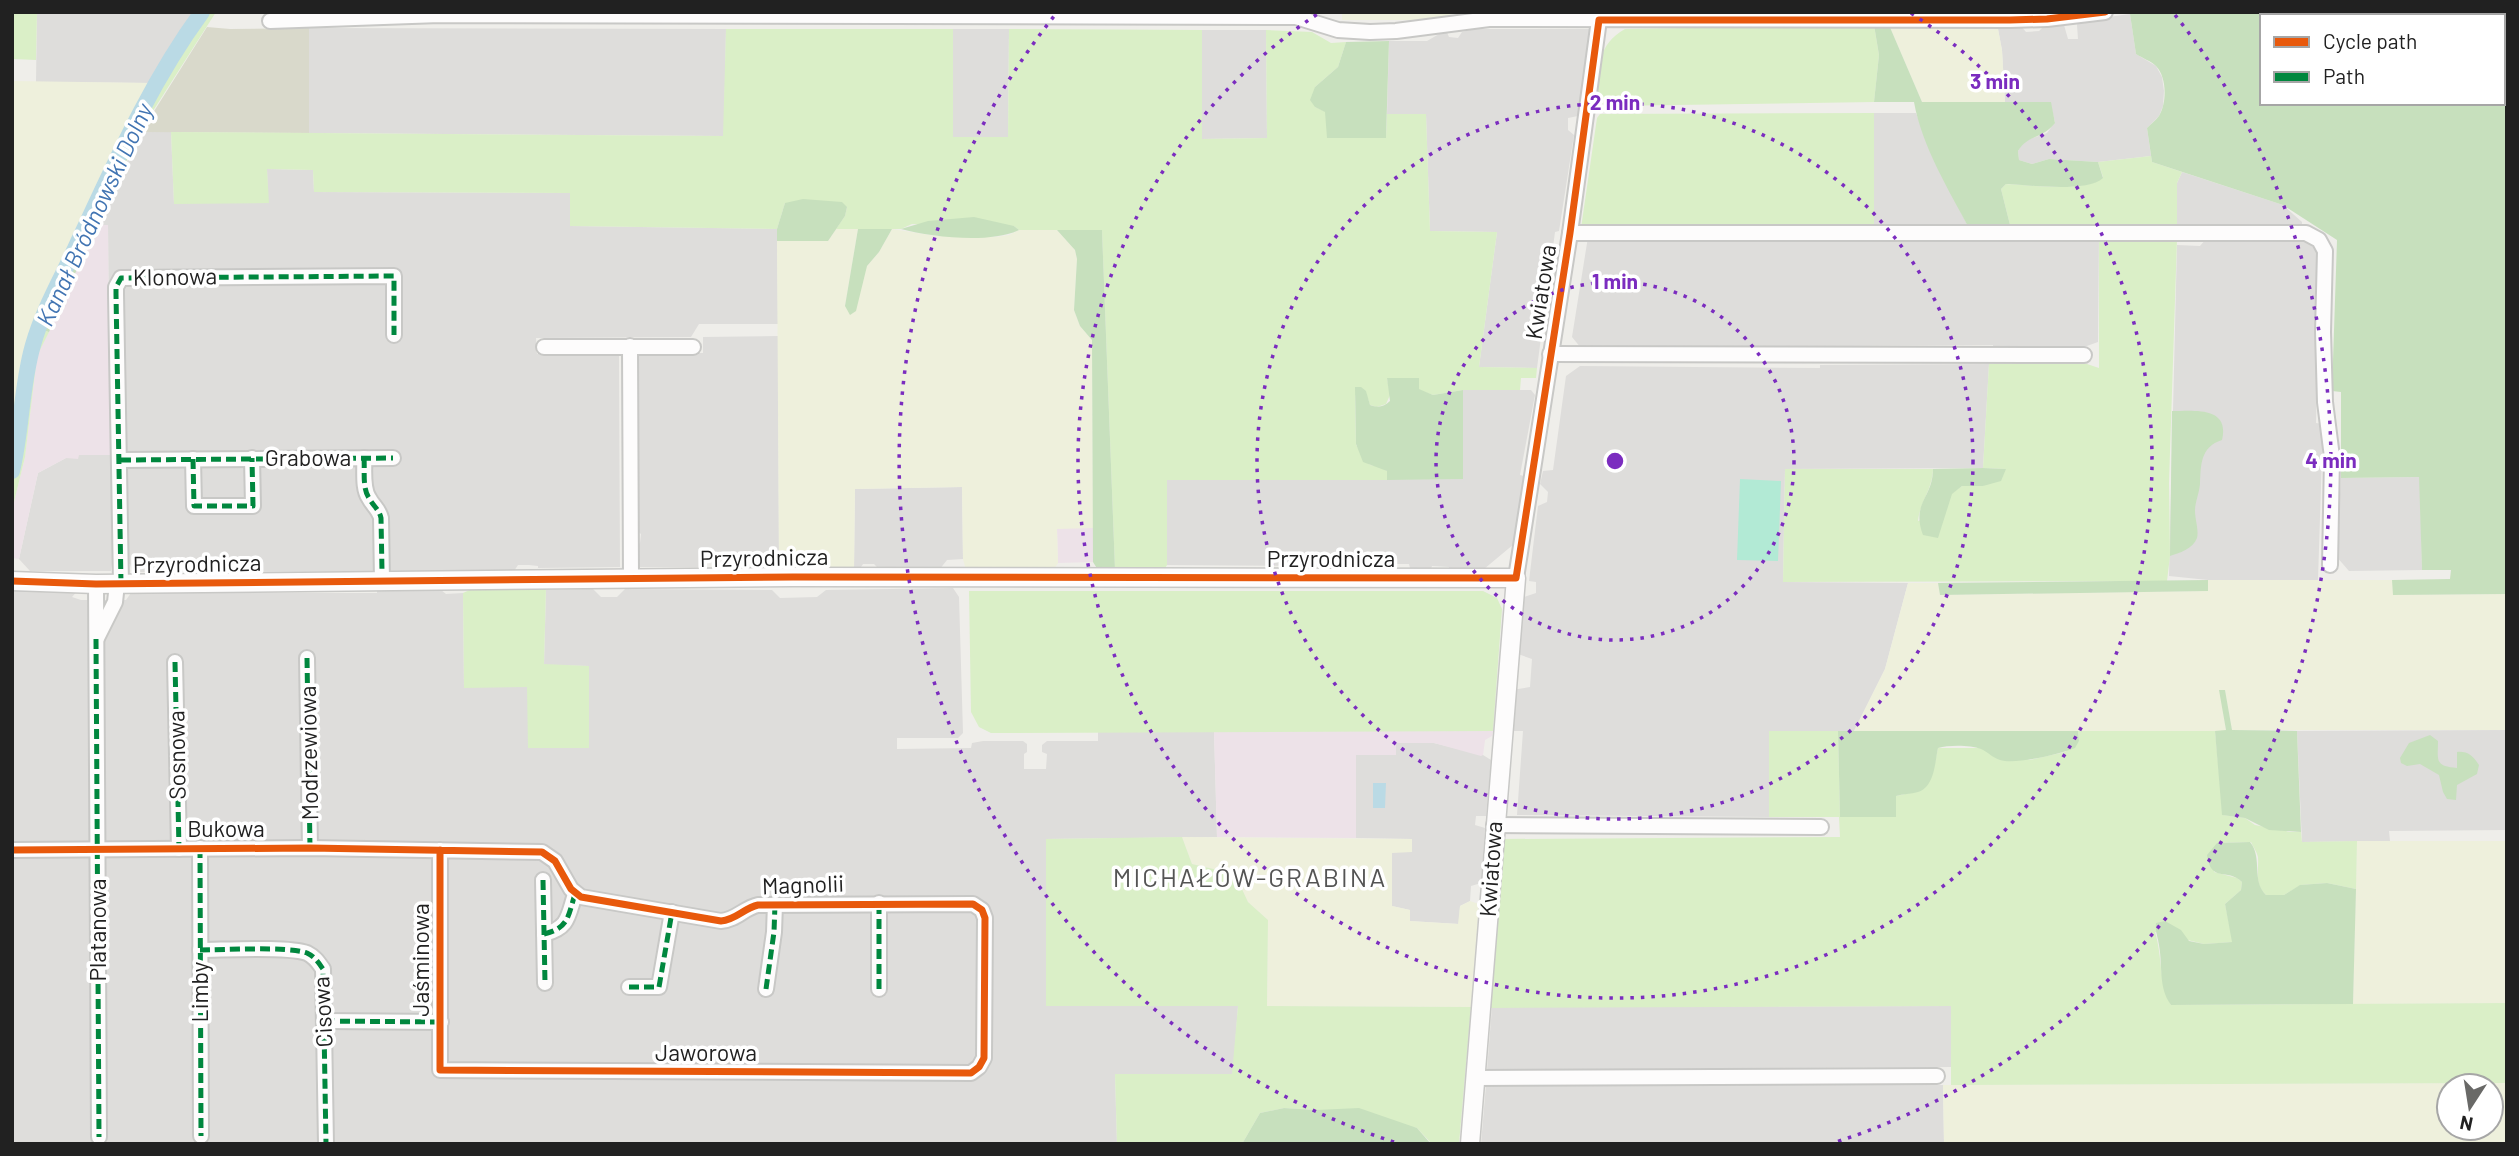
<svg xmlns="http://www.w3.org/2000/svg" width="2519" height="1156" font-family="Barlow,sans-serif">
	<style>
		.residential { fill: #dedddb }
		.industrial { fill: #ede2e8 }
		.construction { fill: #d9d9cb }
		.farmland { fill: #eef0dc; fill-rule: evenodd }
		.grass { fill: #daefc7 }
		.forest { fill: #c7e0bd; fill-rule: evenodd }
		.pitch { fill: #b2ead5 }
		.water { fill: #badae5 }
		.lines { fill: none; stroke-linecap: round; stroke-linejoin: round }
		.canal { stroke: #badae5; stroke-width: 16 }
		.minor-casing { stroke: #c8c8c6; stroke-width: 18 }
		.tertiary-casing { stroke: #c8c8c6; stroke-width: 21 }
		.minor { stroke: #fdfcfc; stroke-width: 14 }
		.tertiary { stroke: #fdfcfc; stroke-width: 18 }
		.quiet { stroke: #00873e; stroke-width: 5; stroke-dasharray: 10 5; stroke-linecap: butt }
		.cycleway-casing { stroke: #fff; stroke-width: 11 }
		.cycleway { stroke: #e8590c; stroke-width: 7 }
		.ring { fill: none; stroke: #7b2cbf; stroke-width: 3.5; stroke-dasharray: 3.5 7 }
		.labels { text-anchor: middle; stroke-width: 7; stroke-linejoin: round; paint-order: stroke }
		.street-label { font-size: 23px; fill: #212121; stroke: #fff }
		.water-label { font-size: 24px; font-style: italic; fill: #4174b2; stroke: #fff }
		.quarter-label { font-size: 26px; letter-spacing: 2px; fill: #545454; stroke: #fff }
		.centre { fill: #7b2cbf; stroke: #fff; stroke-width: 3.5 }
		.ring-label { font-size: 21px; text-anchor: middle; font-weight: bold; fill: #7b2cbf; stroke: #fff; stroke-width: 7; stroke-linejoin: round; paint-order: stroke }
	</style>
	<rect width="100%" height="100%" fill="#efeeea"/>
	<!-- residential -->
	<g class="residential">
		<polygon points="37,12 197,12 152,83 36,82"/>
		<polygon points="2130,14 2136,54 2156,66 2162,77 2164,91 2163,106 2159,116 2147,128 2151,156 2098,162 2049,159 2032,164 2019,160 2018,151 2024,141 2047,133 2055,122 2050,102 2005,102 2002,50 1998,29 2002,26 2021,26 2026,32 2039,31 2044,26 2064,25 2068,39 2078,39 2077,25 2079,21"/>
		<polygon points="309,28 726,29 724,136 309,133"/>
		<polygon points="953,29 1009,29 1008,138 953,138"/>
		<polygon points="1475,29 1589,29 1591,35 1578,116 1568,118 1568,130 1574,135 1559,231 1555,232 1537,368 1479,367 1497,232 1430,231 1426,115 1387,114 1389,41 1427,41 1446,30 1449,37 1458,38 1462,32"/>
		<polygon points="1202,30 1266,30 1267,138 1202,139"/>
		<polygon points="1874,113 1916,113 1936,164 1970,230 1874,230"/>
		<polygon points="141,132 171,132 174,203 268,203 267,169 313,170 314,192 570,193 571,226 777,229 778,324 699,324 691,337 536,338 537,354 619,353 620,567 538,568 538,566 529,565 518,565 514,571 132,572 130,564 112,564 111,571 30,571 19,559 38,473 66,458 77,458 78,455 110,454 108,226 97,225"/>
		<polygon points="2182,172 2283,205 2302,222 2302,228 2177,230 2177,183"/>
		<polygon points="2099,236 2098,342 2084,347 1993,347 1993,345 1581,348 1572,337 1588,237"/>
		<polygon points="2206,239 2304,240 2320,253 2316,423 2323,424 2318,580 2208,580 2169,576 2177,245 2200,246"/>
		<polygon points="778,336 779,560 705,561 704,567 639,567 637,546 640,543 641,534 637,531 637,353 703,353 703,337"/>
		<polygon points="1989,364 1983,468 1785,469 1783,582 1908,583 1885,669 1854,731 1769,731 1769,817 1517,815 1523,731 1510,731 1512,690 1530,687 1532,659 1518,654 1524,597 1536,593 1536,582 1529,581 1538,506 1547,502 1548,492 1540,484 1543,471 1553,470 1566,376 1580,366 1820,368 1820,365"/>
		<polygon points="1463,390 1531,390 1535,395 1520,475 1524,476 1514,544 1484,569 1449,569 1449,567 1432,566 1431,569 1410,568 1409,564 1384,564 1383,569 1326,566 1167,565 1167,480 1463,479"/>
		<polygon points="2420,477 2422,570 2349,571 2336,556 2341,478"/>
		<polygon points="962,487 963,559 947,560 939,570 880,570 874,564 863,564 859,570 854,569 855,489"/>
		<polygon points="12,586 80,588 72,597 81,600 126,600 131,593 377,593 377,590 441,590 446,594 463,593 464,687 528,687 529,748 589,666 544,665 546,590 593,589 601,597 617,597 625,589 772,590 780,598 817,597 826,590 953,588 959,597 963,733 958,738 897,738 897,749 971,748 972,743 983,741 1023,741 1027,744 1027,752 1024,754 1024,769 1046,769 1047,754 1042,752 1042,745 1047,741 1098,741 1098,732 1214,731 1217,837 1046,839 1047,1006 1238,1006 1233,1074 1115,1074 1117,1144 12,1142"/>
		<polygon points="2507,730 2507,830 2389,831 2390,841 2302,842 2297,731"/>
		<polygon points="1396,743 1434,743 1483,755 1491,760 1486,816 1476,816 1475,825 1485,828 1481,883 1471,886 1470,901 1460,906 1459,924 1409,921 1410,910 1392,906 1392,852 1412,839 1356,838 1356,755 1395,755"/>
		<polygon points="1951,1006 1951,1067 1487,1070 1492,1007"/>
		<polygon points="1486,1085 1943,1085 1944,1144 1481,1144"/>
	</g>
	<!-- industrial -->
	<g class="industrial">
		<polygon points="97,225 108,225 110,455 79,455 78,459 66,458 38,473 19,559 12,558 12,510 25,457 37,356"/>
		<polygon points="1057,528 1093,528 1093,562 1058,563"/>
		<polygon points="1214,731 1493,731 1492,736 1485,740 1483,755 1481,756 1434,743 1396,743 1396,755 1356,755 1356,838 1217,837"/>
	</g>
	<!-- construction -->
	<polygon class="construction" points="207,27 230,29 309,28 309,133 141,132"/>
	<!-- farmland -->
	<g class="farmland">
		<polygon points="1342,12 1459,12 1430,20 1342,20"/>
		<polygon points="1889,25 1977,25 1985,30 1998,29 2002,50 2005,102 1922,102"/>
		<polygon points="12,81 152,83 97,184 33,327 25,353 12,415"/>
		<polygon points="836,229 858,229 845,306 867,266 879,252 892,229 936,236 995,237 1009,235 1019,230 1057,230 1075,250 1077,259 1074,310 1080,326 1092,340 1093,528 1057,529 1058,563 1054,569 966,570 963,559 962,487 855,489 854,569 779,570 777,241 828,241"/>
		<polygon points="2208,580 2392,580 2394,595 2507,594 2507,730 2232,730 2225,690 2220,690 2226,731 1854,731 1885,669 1908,583 1938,583 1940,595 2207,591"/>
		<polygon points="1182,837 1412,839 1412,852 1392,853 1392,906 1410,910 1410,921 1458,924 1460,906 1470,901 1479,904 1471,1007 1267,1006 1268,920 1248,902 1235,874 1192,864"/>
		<polygon points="2357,841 2507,841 2507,1003 2353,1004"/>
		<path d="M2507,1083V1144H1944L1943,1085ZM2449,1086H2491V1128H2449Z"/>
	</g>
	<!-- grass -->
	<g class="grass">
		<polygon points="12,12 37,12 36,60 14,59 12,62"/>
		<polygon points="197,12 216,12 151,114 139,106"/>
		<path d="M1874,25L1879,55L1874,102L1606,106L1599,102L1595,95C1600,66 1597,45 1625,29Z"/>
		<polygon points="726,29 953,29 953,137 1008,137 1009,29 1202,30 1202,139 1267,138 1266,30 1312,32 1331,43 1346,42 1338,67 1315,87 1315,107 1386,138 1387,114 1426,114 1430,231 1497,232 1479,367 1537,368 1536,378 1521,378 1520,390 1463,390 1433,395 1387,378 1390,395 1386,404 1377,407 1370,405 1368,399 1355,395 1356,445 1370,465 1379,466 1387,471 1387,480 1167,480 1167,565 1164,570 1115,569 1102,230 1019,230 1014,226 912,224 901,229 836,229 845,216 847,207 785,203 777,229 570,226 570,193 314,192 313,170 267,169 269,203 174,204 171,132 723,136"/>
		<polygon points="1874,113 1874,230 1581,228 1597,118 1600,114"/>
		<path d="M2151,156L2152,162L2182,172L2177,183V230L2011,229L2001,189L2006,184C2029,185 2087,193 2103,177L2098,162Z"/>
		<path d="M2099,236L2177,239L2169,483L2170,556L2167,581L1783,582L1785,469H1933C1933,488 1920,502 1918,521L1946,511L1951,494L1962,486H1983L2006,469L1983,468L1989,364L2084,363L2099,368Z"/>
		<polygon points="33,327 49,332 37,356 25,457 12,510 12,415 25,352"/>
		<polygon points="546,587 544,664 589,666 589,748 528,748 527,687 464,688 463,593 474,588"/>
		<polygon points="969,591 1483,591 1497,598 1502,609 1493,731 991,733 979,727 971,712"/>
		<path d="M1769,731H1838L1840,817L1896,796L1919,791L1934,767L1938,748H1979L2030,760L2065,752L2079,741L2078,731H2215L2223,815L2245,818L2255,825L2290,832H2301L2302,842L2357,841L2356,889L2327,883L2301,885L2284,895H2266C2254,883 2259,872 2258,857C2257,852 2253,847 2251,842L2217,843L2214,872L2237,878L2242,882L2241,890L2225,904L2233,942L2204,944L2155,932C2163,959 2158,978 2171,1005L2507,1003V1083L1951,1085V1006L1488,1008L1503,839L1840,837L1839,817H1769Z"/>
		<polygon points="1182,837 1192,864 1235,874 1248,902 1268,920 1267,1006 1471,1007 1459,1144 1432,1144 1417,1128 1316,1110 1284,1108 1260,1113 1242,1144 1117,1144 1115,1074 1232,1074 1238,1006 1046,1006 1046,839"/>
	</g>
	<!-- forest -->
	<g class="forest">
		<path d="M2137,12H2507V594L2393,595L2392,580L2450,579L2451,570H2422L2419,477L2341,478V392L2332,391L2337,240L2283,205L2152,162L2147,128C2151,124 2156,120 2159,116C2167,103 2167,77 2156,66C2151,61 2142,58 2136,54L2130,14ZM2262,16H2503V103H2262Z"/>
		<path d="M1874,25H1889L1922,102H2051L2055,123C2041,140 2029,134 2018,151L2019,160L2032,164L2049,159L2098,162L2103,178C2087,193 2029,185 2006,184L2001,189L2011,229L1970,230C1949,190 1922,147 1914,102H1874L1879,55Z"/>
		<polygon points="1389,41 1386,138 1327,138 1325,112 1315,107 1310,100 1315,87 1338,67 1346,42"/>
		<polygon points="139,106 151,114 119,175 49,332 33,327 97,184"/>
		<polygon points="803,199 842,202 847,207 845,216 828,241 777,241 777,229 785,203"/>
		<path d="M974,217L1014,226L1019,230C989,244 932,237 901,229L928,221Z"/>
		<polygon points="858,229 892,229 879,252 867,266 856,311 850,315 845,306"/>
		<polygon points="1057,230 1102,230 1115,569 1098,570 1093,562 1092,340 1080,326 1074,310 1077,259 1075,250"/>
		<path d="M1387,378H1419V389L1433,395L1463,390V479L1387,480V471L1363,462L1356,444L1355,387H1361L1366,391L1370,405C1378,408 1384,407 1390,401Z"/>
		<path d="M2172,411C2194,411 2230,406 2222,440C2200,447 2201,465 2200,484C2199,494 2195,502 2195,511C2195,519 2199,531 2197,538C2193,549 2179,553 2170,556Z"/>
		<path d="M1983,468L2006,469L2001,481L1983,486H1962L1952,494L1938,538L1923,535C1911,503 1933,498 1933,469Z"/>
		<polygon points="2208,580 2208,591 1940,595 1938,583"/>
		<polygon points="2219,690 2225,690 2232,730 2297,731 2301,832 2269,830 2245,818 2222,815 2215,731 2226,730"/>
		<path d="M1838,731H2078L2079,741L2075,748C2060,754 2015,765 2000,760C1993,758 1988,752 1981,749C1970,745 1949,745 1938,748C1935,761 1935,787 1918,792C1911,794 1903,794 1896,796V817H1840Z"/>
		<path d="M2430,735L2438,741C2438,760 2434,766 2457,768V752C2468,751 2473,756 2479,765L2477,774L2457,785L2456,800L2447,799L2443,792L2439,775L2420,764L2407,766L2401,763L2400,758L2409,743Z"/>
		<path d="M2250,842C2263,858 2251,880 2266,895H2284L2300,885L2327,883L2356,889L2353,1004L2171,1005C2158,987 2163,967 2159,945C2158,937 2155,932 2156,923L2165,921L2181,930L2189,941L2204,944L2232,942L2225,904L2241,890L2242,882C2227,867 2211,884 2207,855L2217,843Z"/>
		<polygon points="1284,1108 1316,1110 1359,1108 1417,1128 1431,1144 1242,1144 1260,1113"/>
	</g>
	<!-- pitch -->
	<polygon class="pitch" points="1740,479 1781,481 1778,561 1737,560"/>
	<!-- water -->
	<polygon class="water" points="1373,783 1386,783 1385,808 1373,808"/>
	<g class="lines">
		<!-- canal -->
		<path class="canal" d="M12,471C22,430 21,386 33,345C43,309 63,276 78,242C115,163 150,83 202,12"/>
		<!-- minor casing -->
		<g class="minor-casing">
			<g id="minor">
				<polyline points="270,21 440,15 1296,17 1338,30 1370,32 1396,31 1489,19 2010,20 2047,19 2105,12"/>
				<polyline points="1570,233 2306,233 2319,240 2325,251 2323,332 2325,402 2332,457 2330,565"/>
				<polyline points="630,346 631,578"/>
				<polyline points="544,347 693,347"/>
				<polyline points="1550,354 2084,355"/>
				<path d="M364,458C365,470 362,488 369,498C373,506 379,509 381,518L382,581"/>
				<polyline points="193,459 194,506 253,506 252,458"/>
				<polyline points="121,460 393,458"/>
				<polyline points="1516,578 1570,233 1599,20 1597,12"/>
				<polyline points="96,584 99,1137"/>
				<polyline points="121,584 116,294 116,287 121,278 394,276 394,335"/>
				<polyline points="97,638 115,602 117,584"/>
				<polyline points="307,658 310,848"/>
				<polyline points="175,662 179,849"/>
				<polyline points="1494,825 1821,827"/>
				<polyline points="200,848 201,1136"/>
				<path d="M12,850L310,848L542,852L555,861L571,889L581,897L721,921C736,920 744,908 758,905L973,904L982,910L985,918L984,1058L979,1067L971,1073L440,1070V850"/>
				<polyline points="543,880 545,983"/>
				<path d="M544,934C569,928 568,916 575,894"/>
				<path d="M200,950C223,950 288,946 307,953C315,957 318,962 323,969L326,1144"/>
				<polyline points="629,987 659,987 672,912"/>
				<polyline points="766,989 774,932 775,904"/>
				<polyline points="879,989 879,903"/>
				<polyline points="325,1021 441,1022"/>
				<polyline points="1475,1078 1937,1076"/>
			</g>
		</g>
		<!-- tertiary casing -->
		<g class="tertiary-casing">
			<polyline id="tertiary" points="12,581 96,584 793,577 1516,578 1470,1144"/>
		</g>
		<!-- minor -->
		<use href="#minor" class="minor"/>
		<!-- tertiary -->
		<use href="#tertiary" class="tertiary"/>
		<!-- quiet -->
		<g class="quiet">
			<path d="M364,458C365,470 362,488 369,498C373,506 379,509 381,518L382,571"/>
			<polyline points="193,459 194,506 253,506 252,458"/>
			<polyline points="121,460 393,458"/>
			<polyline points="121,584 116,294 116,287 121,278 394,276 394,335"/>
			<polyline points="96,639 99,1137"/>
			<polyline points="307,658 310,848"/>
			<polyline points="175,662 179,849"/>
			<polyline points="200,848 201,1136"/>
			<polyline points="543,880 545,983"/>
			<path d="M544,934C569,928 568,916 575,894"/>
			<path d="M200,950C223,950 288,946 307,953C315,957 318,962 323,969L326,1144"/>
			<polyline points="629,987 659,987 672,912"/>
			<polyline points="766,989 774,932 775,904"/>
			<polyline points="879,989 879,903"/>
			<polyline points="325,1021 441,1022"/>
		</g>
		<!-- cycleway casing -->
		<g class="cycleway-casing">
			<g id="cycleway">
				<polyline points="12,581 96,584 793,577 1516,578 1570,233 1599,20 2010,20 2047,19 2105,12"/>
				<path d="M12,850L310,848L542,852L555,861L571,889L581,897L721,921C736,920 744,908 758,905L973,904L982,910L985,918L984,1058L979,1067L971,1073L440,1070V850"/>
			</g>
		</g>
		<!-- cycleway -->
		<use href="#cycleway" class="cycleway"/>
	</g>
	<!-- distance rings -->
	<g class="ring">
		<circle cx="1615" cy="461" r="179"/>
		<circle cx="1615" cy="461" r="358"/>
		<path d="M1911 13A537 537 0 1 1 1319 13"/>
		<path d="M1394 1142A716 716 0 0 1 1055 15M2175 15A716 716 0 0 1 1836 1142"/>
	</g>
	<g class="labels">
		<!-- street labels -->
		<g class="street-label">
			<text transform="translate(175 277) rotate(-1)" y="8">Klonowa</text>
			<text transform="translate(1541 292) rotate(-81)" y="8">Kwiatowa</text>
			<text x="308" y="466">Grabowa</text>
			<text transform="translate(764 558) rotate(-1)" y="8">Przyrodnicza</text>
			<text x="1331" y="567">Przyrodnicza</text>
			<text transform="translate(197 564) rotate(-1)" y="8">Przyrodnicza</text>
			<text transform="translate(309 753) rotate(-91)" y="8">Modrzewiowa</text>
			<text transform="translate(177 755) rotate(-91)" y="8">Sosnowa</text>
			<text x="226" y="837">Bukowa</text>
			<text transform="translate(1491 869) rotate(-86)" y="8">Kwiatowa</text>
			<text transform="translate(803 885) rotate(-2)" y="8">Magnolii</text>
			<text transform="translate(98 930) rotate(-90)" y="8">Platanowa</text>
			<text transform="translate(421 960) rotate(-90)" y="8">Jaśminowa</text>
			<text transform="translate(200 992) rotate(-90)" y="8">Limby</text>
			<text transform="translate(323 1012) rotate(-93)" y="8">Cisowa</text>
			<text x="706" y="1061">Jaworowa</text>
		</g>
		<!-- water labels -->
		<g class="water-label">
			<text transform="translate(95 215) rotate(-65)" y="8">Kanał Bródnowski Dolny</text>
		</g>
		<!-- quarter labels -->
		<g class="quarter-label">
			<text x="1250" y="887">MICHAŁÓW-GRABINA</text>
		</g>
	</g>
	<circle cx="1615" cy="461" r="10" class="centre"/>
	<g class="ring-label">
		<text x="1995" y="89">3 min</text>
		<text x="1615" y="110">2 min</text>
		<text x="1615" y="289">1 min</text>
		<text x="2331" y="468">4 min</text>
	</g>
	<!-- border -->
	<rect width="2519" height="1156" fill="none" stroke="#212121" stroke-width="28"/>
	<!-- legend -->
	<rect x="2260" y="14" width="245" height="91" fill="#ffffff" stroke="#a6a6a6" stroke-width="2"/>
	<rect x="2274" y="37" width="35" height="10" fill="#e8590c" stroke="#a6a6a6" stroke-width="2"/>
	<text x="2323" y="49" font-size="21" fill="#212121">Cycle path</text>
	<rect x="2274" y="72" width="35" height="10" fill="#00873e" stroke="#a6a6a6" stroke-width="2"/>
	<text x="2323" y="84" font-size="21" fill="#212121">Path</text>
	<!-- north arrow -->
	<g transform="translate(2470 1107) rotate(192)"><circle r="33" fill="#ffffff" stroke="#a6a6a6" stroke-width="2"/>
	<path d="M0-5L12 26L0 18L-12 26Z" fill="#696967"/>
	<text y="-10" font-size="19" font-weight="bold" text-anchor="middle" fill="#212121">N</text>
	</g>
</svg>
